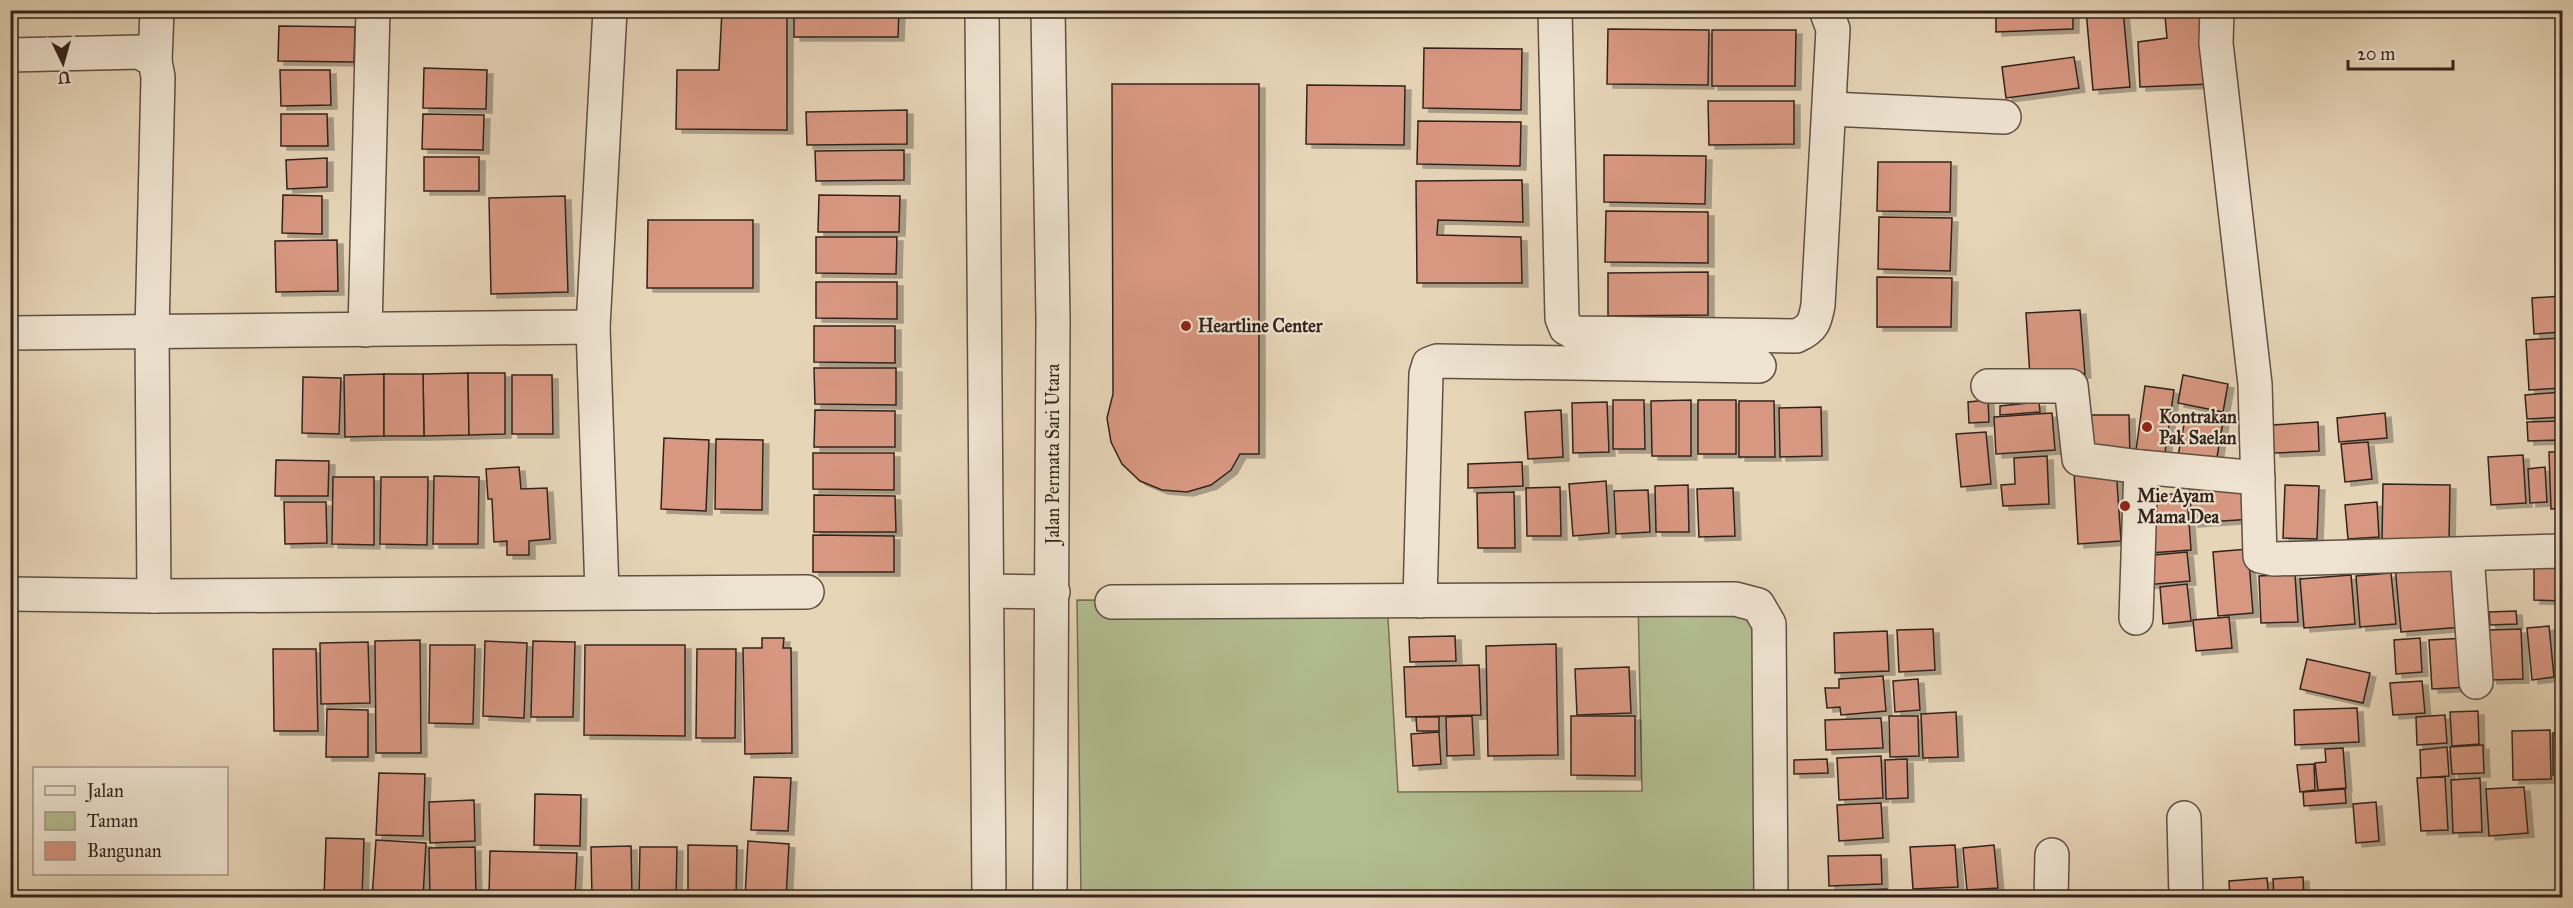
<svg xmlns="http://www.w3.org/2000/svg" width="2573" height="908" font-family="'IM FELL Great Primer',serif">
	<style>
		.green { fill: #b3be91; stroke: #727056; stroke-width: 1.5 }
		.building { fill: #d89781; stroke: #32231c; stroke-width: 1.5; filter: url(#shadow) }
		.lines { fill: none; stroke-linecap: round; stroke-linejoin: round }
		.minor-casing { stroke: #5f5043; stroke-width: 36 }
		.tertiary-casing { stroke: #5f5043; stroke-width: 36 }
		.minor { stroke: #efe4d1; stroke-width: 33 }
		.tertiary { stroke: #efe4d1; stroke-width: 33 }
		.poi-dot { fill: #8f2418; stroke: #efe4d1; stroke-width: 2 }
		.labels { text-anchor: middle; stroke-width: 4.5; stroke-linejoin: round; paint-order: stroke }
		.poi-label { font-size: 18px; font-weight: bold; fill: #32231c; stroke: #efe4d1; text-anchor: start }
		.street-label { font-size: 18px; fill: #32231c; stroke: #efe4d1 }
	</style>
	<defs>
		<filter id="shadow"><feDropShadow dx="6" dy="4" stdDeviation="0" flood-color="#0004"/></filter>
	</defs>
	<rect width="100%" height="100%" fill="#e7d5b8"/>
	<filter id="stains"><feTurbulence type="fractalNoise" baseFrequency=".00333" numOctaves="4"/><feColorMatrix values="0 0 0 0 .2 0 0 0 0 .09 0 0 0 0 .02 0 0 0 .5 -.17"/></filter>
	<radialGradient id="worn" r=".72"><stop offset=".6" stop-color="#630" stop-opacity="0"/><stop offset="1" stop-color="#630" stop-opacity=".3"/></radialGradient>
	<!-- green -->
	<polygon class="green" points="1638,599 1758,605 1771,897 1081,897 1077,600 1387,601 1398,792 1642,791"/>
	<!-- building -->
	<g class="building">
		<polygon points="722,10 787,10 787,130 676,129 677,70 719,70"/>
		<polygon points="794,10 899,10 898,37 794,37"/>
		<polygon points="1996,10 2073,10 2073,29 1996,32"/>
		<polygon points="2086,10 2123,10 2130,87 2093,90"/>
		<polygon points="2205,12 2209,84 2140,87 2138,42 2167,38 2165,16"/>
		<polygon points="279,26 355,27 354,62 278,61"/>
		<polygon points="1608,29 1709,30 1708,85 1607,84"/>
		<polygon points="1712,30 1796,30 1795,86 1712,86"/>
		<polygon points="1424,48 1522,49 1521,110 1423,108"/>
		<polygon points="2074,57 2079,88 2006,98 2002,67"/>
		<polygon points="424,68 487,70 486,109 423,108"/>
		<polygon points="280,70 330,70 331,105 281,106"/>
		<polygon points="1112,84 1259,84 1259,454 1240,454 1231,470 1211,485 1187,492 1162,490 1140,481 1122,464 1111,442 1107,418 1113,394"/>
		<polygon points="1307,85 1405,86 1404,145 1306,144"/>
		<polygon points="1708,101 1794,101 1794,144 1709,145"/>
		<polygon points="907,110 907,144 807,145 806,112"/>
		<polygon points="281,114 327,114 328,146 281,146"/>
		<polygon points="423,114 484,115 483,150 422,149"/>
		<polygon points="1418,121 1521,122 1520,166 1417,164"/>
		<polygon points="904,150 904,180 816,181 815,151"/>
		<polygon points="1604,155 1706,156 1705,204 1604,202"/>
		<rect x="424" y="157" width="55" height="34"/>
		<polygon points="327,158 327,187 287,189 286,160"/>
		<polygon points="1878,162 1951,162 1950,212 1877,211"/>
		<polygon points="1522,180 1523,222 1438,220 1437,235 1521,237 1522,283 1417,283 1416,181"/>
		<polygon points="283,195 322,196 322,234 282,233"/>
		<polygon points="819,195 900,196 899,232 818,232"/>
		<polygon points="565,196 568,292 491,294 489,198"/>
		<polygon points="1606,211 1708,212 1708,263 1605,262"/>
		<polygon points="1879,217 1952,218 1950,271 1878,269"/>
		<polygon points="648,220 753,220 753,288 647,288"/>
		<polygon points="816,237 897,237 896,274 816,273"/>
		<polygon points="337,240 338,291 276,292 275,241"/>
		<polygon points="1708,272 1708,315 1608,316 1608,273"/>
		<polygon points="1877,277 1952,278 1951,327 1877,327"/>
		<polygon points="816,282 897,282 897,319 816,318"/>
		<polygon points="2562,296 2562,332 2534,334 2532,298"/>
		<polygon points="2080,310 2085,374 2030,377 2026,313"/>
		<polygon points="814,326 895,326 895,363 814,362"/>
		<polygon points="2562,338 2562,388 2529,390 2526,340"/>
		<polygon points="814,368 896,368 896,405 815,404"/>
		<polygon points="468,373 469,435 424,436 423,374"/>
		<polygon points="468,373 505,373 505,434 469,435"/>
		<polygon points="384,374 384,436 345,437 344,375"/>
		<polygon points="384,374 423,374 424,436 384,436"/>
		<polygon points="512,375 552,375 553,434 512,434"/>
		<polygon points="2183,375 2228,384 2223,412 2178,403"/>
		<polygon points="303,377 341,378 339,434 302,433"/>
		<polygon points="2145,386 2174,390 2165,453 2136,450"/>
		<polygon points="2562,392 2562,417 2527,419 2525,395"/>
		<polygon points="1613,400 1644,400 1645,449 1613,449"/>
		<polygon points="1691,400 1691,456 1652,456 1651,401"/>
		<rect x="1698" y="400" width="38" height="54"/>
		<polygon points="1988,400 1989,422 1969,423 1968,402"/>
		<polygon points="1739,401 1774,401 1775,457 1739,457"/>
		<polygon points="1607,402 1609,452 1573,453 1572,403"/>
		<polygon points="2039,402 2040,412 2000,415 2000,406"/>
		<polygon points="1821,407 1822,456 1780,457 1779,408"/>
		<polygon points="815,410 895,411 895,447 814,447"/>
		<polygon points="1561,410 1563,457 1528,459 1525,412"/>
		<polygon points="2052,413 2055,450 1996,454 1994,417"/>
		<polygon points="2385,413 2387,438 2339,442 2337,418"/>
		<polygon points="2186,414 2223,422 2216,463 2178,456"/>
		<polygon points="2087,415 2129,415 2130,460 2087,460"/>
		<polygon points="2562,421 2562,440 2528,441 2527,422"/>
		<polygon points="2318,422 2319,451 2274,453 2272,425"/>
		<polygon points="1986,432 1991,484 1961,487 1956,434"/>
		<polygon points="664,438 709,440 706,511 661,509"/>
		<polygon points="716,439 763,440 762,510 715,509"/>
		<polygon points="2368,442 2372,479 2345,482 2341,444"/>
		<polygon points="2549,452 2562,452 2562,508 2551,509"/>
		<polygon points="813,453 894,453 894,490 813,489"/>
		<polygon points="2523,455 2526,503 2491,505 2488,457"/>
		<polygon points="2047,456 2049,504 2003,506 2001,485 2015,484 2014,458"/>
		<polygon points="276,460 329,461 328,496 275,496"/>
		<polygon points="1522,462 1523,486 1468,488 1468,464"/>
		<polygon points="519,467 521,489 547,488 550,539 529,541 529,555 507,555 507,541 494,542 492,499 488,499 486,469"/>
		<polygon points="2545,467 2547,502 2530,503 2528,469"/>
		<polygon points="2116,468 2121,541 2078,544 2074,472"/>
		<polygon points="434,476 479,477 478,544 433,544"/>
		<polygon points="333,477 374,477 374,545 332,544"/>
		<polygon points="381,477 428,477 427,545 380,544"/>
		<polygon points="2250,478 2253,519 2192,523 2189,483"/>
		<polygon points="1606,481 1609,533 1573,536 1569,484"/>
		<polygon points="2383,484 2450,485 2449,542 2382,540"/>
		<polygon points="1688,485 1689,532 1656,532 1655,486"/>
		<polygon points="2285,485 2319,486 2317,539 2283,538"/>
		<polygon points="1560,487 1561,536 1527,536 1526,488"/>
		<polygon points="1733,488 1735,536 1699,537 1697,489"/>
		<polygon points="1648,490 1650,532 1616,534 1614,491"/>
		<polygon points="1514,492 1515,548 1478,548 1477,493"/>
		<polygon points="2187,493 2191,550 2150,553 2146,496"/>
		<polygon points="814,495 895,496 896,532 814,532"/>
		<polygon points="284,502 326,502 327,543 285,544"/>
		<polygon points="2377,502 2379,537 2348,539 2345,505"/>
		<polygon points="813,535 894,536 894,572 813,572"/>
		<polygon points="2248,549 2253,613 2218,616 2213,552"/>
		<polygon points="2187,552 2190,581 2145,585 2143,556"/>
		<polygon points="2456,560 2462,627 2401,632 2395,566"/>
		<polygon points="2562,564 2562,601 2534,600 2534,565"/>
		<polygon points="2391,573 2396,624 2360,627 2356,576"/>
		<polygon points="2295,574 2298,622 2261,623 2259,576"/>
		<polygon points="2351,575 2355,624 2304,628 2300,579"/>
		<polygon points="2187,584 2191,621 2163,624 2160,587"/>
		<polygon points="2516,611 2517,624 2490,625 2489,612"/>
		<polygon points="2229,617 2232,648 2196,651 2193,620"/>
		<polygon points="2562,620 2562,663 2560,663 2558,621"/>
		<polygon points="2549,626 2554,677 2532,680 2527,628"/>
		<polygon points="1933,629 1935,670 1899,672 1897,630"/>
		<polygon points="2521,629 2523,679 2491,680 2489,630"/>
		<polygon points="1887,631 1889,671 1835,673 1834,633"/>
		<polygon points="1455,636 1456,661 1410,662 1409,637"/>
		<polygon points="762,638 784,638 783,648 791,648 792,753 745,754 743,648 762,648"/>
		<polygon points="2420,638 2422,672 2396,674 2394,640"/>
		<polygon points="2467,638 2470,687 2432,689 2429,640"/>
		<polygon points="420,640 421,753 376,753 375,641"/>
		<polygon points="485,641 527,643 524,718 483,716"/>
		<polygon points="533,641 575,642 573,717 531,717"/>
		<polygon points="368,642 370,703 321,704 320,643"/>
		<polygon points="1556,644 1558,755 1488,756 1486,646"/>
		<polygon points="430,645 475,645 473,724 429,723"/>
		<polygon points="585,645 685,645 685,736 584,735"/>
		<polygon points="273,649 316,649 318,731 274,731"/>
		<polygon points="697,649 736,649 735,738 696,738"/>
		<polygon points="2307,659 2370,673 2363,703 2300,689"/>
		<polygon points="1479,665 1481,715 1406,717 1404,667"/>
		<polygon points="1629,667 1631,713 1577,715 1575,669"/>
		<polygon points="1883,676 1886,711 1841,715 1840,707 1827,708 1825,688 1839,688 1839,679"/>
		<polygon points="1918,679 1920,710 1895,712 1893,681"/>
		<polygon points="2422,681 2425,713 2393,715 2390,683"/>
		<polygon points="2357,708 2359,742 2295,745 2294,710"/>
		<polygon points="327,709 368,710 368,757 326,757"/>
		<polygon points="2478,711 2479,744 2452,746 2450,712"/>
		<polygon points="1956,712 1958,757 1923,758 1921,714"/>
		<polygon points="2445,715 2447,743 2417,745 2416,717"/>
		<polygon points="1472,716 1474,755 1447,756 1446,717"/>
		<polygon points="1571,716 1635,716 1635,776 1571,775"/>
		<polygon points="1889,716 1918,716 1919,756 1890,757"/>
		<polygon points="1416,717 1439,717 1439,731 1417,731"/>
		<polygon points="1881,718 1883,748 1826,750 1825,720"/>
		<polygon points="2550,730 2551,779 2513,780 2512,731"/>
		<polygon points="1439,732 1441,764 1413,766 1411,734"/>
		<polygon points="2562,732 2562,775 2553,775 2553,733"/>
		<polygon points="2483,745 2484,773 2452,774 2450,747"/>
		<polygon points="2447,747 2449,776 2421,778 2420,750"/>
		<polygon points="2343,748 2346,788 2318,790 2315,763 2326,762 2325,749"/>
		<polygon points="1881,756 1883,798 1839,800 1837,758"/>
		<polygon points="1827,759 1828,773 1794,774 1794,760"/>
		<polygon points="1907,759 1908,798 1886,799 1885,760"/>
		<polygon points="2314,764 2315,790 2300,792 2297,765"/>
		<polygon points="379,773 425,774 423,836 376,835"/>
		<polygon points="754,777 791,778 788,831 751,830"/>
		<polygon points="2445,777 2448,830 2421,831 2417,778"/>
		<polygon points="2480,778 2482,832 2453,833 2451,780"/>
		<polygon points="2524,787 2528,833 2489,836 2486,789"/>
		<polygon points="2345,789 2346,803 2304,806 2303,792"/>
		<polygon points="535,794 581,795 580,846 534,845"/>
		<polygon points="474,800 475,841 430,843 429,802"/>
		<polygon points="2376,802 2379,841 2356,843 2353,804"/>
		<polygon points="1881,803 1883,838 1839,841 1837,805"/>
		<polygon points="326,838 364,839 362,898 324,898"/>
		<polygon points="376,840 426,843 423,898 372,898"/>
		<polygon points="748,841 789,844 786,898 745,898"/>
		<polygon points="688,845 737,846 736,898 688,898"/>
		<polygon points="1955,845 1958,887 1913,889 1910,847"/>
		<polygon points="1994,845 1998,888 1967,890 1963,848"/>
		<polygon points="631,846 632,898 592,898 591,847"/>
		<polygon points="475,847 476,898 430,898 429,848"/>
		<polygon points="640,847 677,847 676,898 639,898"/>
		<polygon points="490,851 577,853 575,898 489,898"/>
		<polygon points="1881,855 1882,884 1829,886 1828,856"/>
		<polygon points="2303,877 2304,898 2274,898 2273,879"/>
		<polygon points="2267,878 2269,898 2230,898 2229,881"/>
		<polygon points="1887,889 1887,898 1827,898 1827,891"/>
		<polygon points="1977,892 1977,898 1934,898 1934,894"/>
	</g>
	<g class="lines">
		<!-- minor casing -->
		<g class="minor-casing">
			<g id="minor">
				<path d="M1555,10L1562,318L1566,328L1575,333L1796,336C1813,329 1815,322 1818,305L1833,29L1826,10"/>
				<polyline points="2217,10 2216,43 2255,384 2260,556 2274,559 2562,551"/>
				<polyline points="10,55 140,52 155,61 158,77 152,332 154,596"/>
				<polyline points="155,61 157,10"/>
				<polyline points="1830,109 2004,117"/>
				<polyline points="365,330 373,10"/>
				<polyline points="10,333 593,327"/>
				<polyline points="1988,386 2071,386 2079,459 2141,467 2136,618"/>
				<polyline points="2141,467 2258,478"/>
				<polyline points="2467,554 2476,682"/>
				<polyline points="987,591 1053,592"/>
				<polyline points="602,592 593,327 610,10"/>
				<polyline points="10,594 154,596 807,592"/>
				<polyline points="1420,601 1426,374 1429,364 1437,361 1759,366"/>
				<polyline points="1112,602 1735,599 1758,605 1769,624 1771,898"/>
				<polyline points="2184,818 2186,898"/>
				<polyline points="2051,898 2052,855"/>
			</g>
		</g>
		<!-- tertiary casing -->
		<g class="tertiary-casing">
			<g id="tertiary">
				<polyline points="982,10 989,898"/>
				<polyline points="1048,10 1053,319 1050,898"/>
			</g>
		</g>
		<!-- minor -->
		<use href="#minor" class="minor"/>
		<!-- tertiary -->
		<use href="#tertiary" class="tertiary"/>
	</g>
	<!-- markers -->
	<g class="poi-dot">
		<circle cx="1186" cy="326" r="6"/>
		<circle cx="2147" cy="427" r="6"/>
		<circle cx="2125" cy="506" r="6"/>
	</g>
	<g class="labels">
		<!-- poi labels -->
		<g class="poi-label">
			<text x="1198" y="332">Heartline Center</text>
			<text x="2159" y="423">Kontrakan<tspan x="2159" dy="21">Pak Saelan</tspan></text>
			<text x="2137" y="502">Mie Ayam<tspan x="2137" dy="21">Mama Dea</tspan></text>
		</g>
		<!-- street labels -->
		<g class="street-label">
			<text transform="translate(1053 454) rotate(-90)" y="6">Jalan Permata Sari Utara</text>
		</g>
	</g>
	<!-- margin -->
	<rect width="2573" height="908" fill="none" stroke="#e7d5b8" stroke-width="36"/>
	<rect x="12" y="12" width="2549" height="884" fill="none" stroke="#32231c" stroke-width="3"/>
	<rect x="18" y="18" width="2537" height="872" fill="none" stroke="#32231c" stroke-width="1.5"/>
	<!-- legend -->
	<rect x="33" y="767" width="195" height="108" fill="#efe4d1" stroke="#a39789" stroke-width="1.5"/>
	<rect x="45" y="786" width="30" height="9" fill="#efe4d1" stroke="#a39789" stroke-width="1.5"/>
	<text x="87" y="797" font-size="18" fill="#32231c">Jalan</text>
	<rect x="45" y="812" width="30" height="18" fill="#b3be91" stroke="#a39789" stroke-width="1.5"/>
	<text x="87" y="827" font-size="18" fill="#32231c">Taman</text>
	<rect x="45" y="842" width="30" height="18" fill="#d89781" stroke="#a39789" stroke-width="1.5"/>
	<text x="87" y="857" font-size="18" fill="#32231c">Bangunan</text>
	<!-- north arrow -->
	<g transform="translate(63 63) rotate(175)" stroke="#efe4d1" stroke-width="4.5" paint-order="stroke">
	<path d="M0-4.5L10 22L0 15L-10 22Z" fill="#32231c"/>
	<text y="-9" font-size="16" font-weight="bold" text-anchor="middle" fill="#32231c">U</text>
	</g>
	<!-- scale -->
	<path d="M2348 60v9h105v-9" fill="none" stroke="#32231c" stroke-width="3"/>
	<text x="2357" y="60" font-size="18" fill="#32231c" stroke="#efe4d1" stroke-width="4.5" paint-order="stroke">20 m</text>
	<rect width="100%" height="100%" filter="url(#stains)"/>
	<rect width="100%" height="100%" fill="url(#worn)"/>
</svg>
